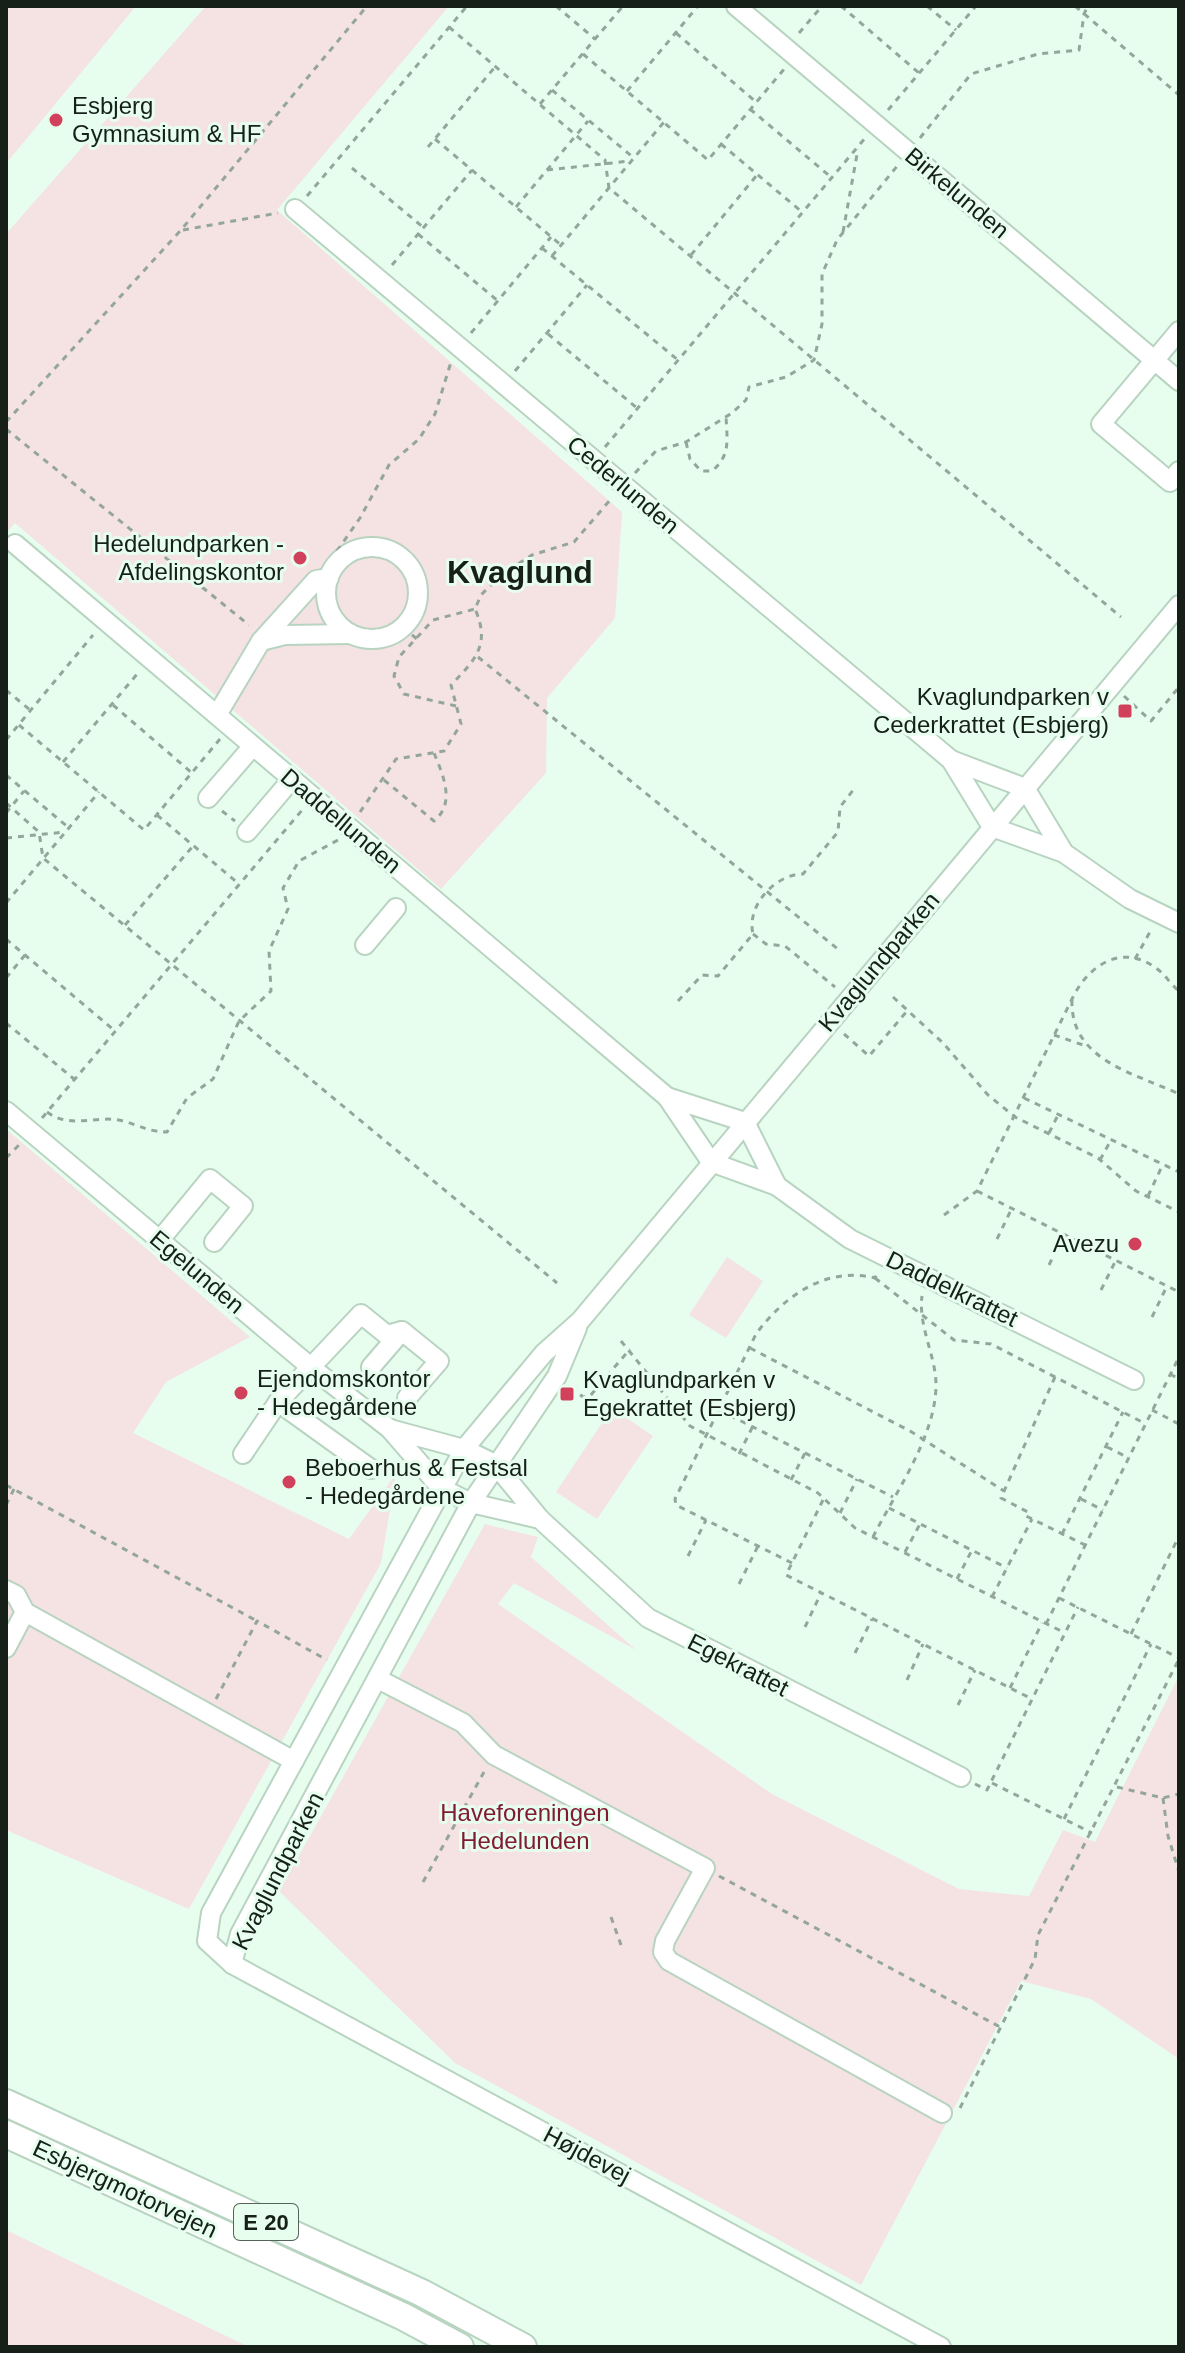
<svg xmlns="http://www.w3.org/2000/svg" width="1185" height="2353" font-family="Helvetica,sans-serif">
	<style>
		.green { fill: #f5e2e3 }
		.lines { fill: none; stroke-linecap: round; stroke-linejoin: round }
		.minor-casing { stroke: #b8d4c1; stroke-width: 22 }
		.highway-casing { stroke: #b8d4c1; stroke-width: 30 }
		.path { stroke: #94a69a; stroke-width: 3; stroke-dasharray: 6 6; stroke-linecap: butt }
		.minor { stroke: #fff; stroke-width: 18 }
		.highway { stroke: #fff; stroke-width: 26 }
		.poi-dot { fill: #d1415c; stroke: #e7feef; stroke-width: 3 }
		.labels { text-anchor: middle; stroke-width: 6; stroke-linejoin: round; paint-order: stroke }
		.shield { fill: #e7feef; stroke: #556359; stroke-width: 2 }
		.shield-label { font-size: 22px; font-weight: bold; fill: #162019 }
		.poi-label { font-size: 24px; fill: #162019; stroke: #e7feef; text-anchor: start }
		.street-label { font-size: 24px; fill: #162019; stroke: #e7feef }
		.park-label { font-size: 24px; fill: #811b31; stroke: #e7feef }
		.district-label { font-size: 32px; font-weight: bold; fill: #162019; stroke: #e7feef }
	</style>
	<rect width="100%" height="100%" fill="#e7feef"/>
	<!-- green -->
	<g class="green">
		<polygon points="6,6 136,6 9,160 6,158"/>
		<polygon points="206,6 449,6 277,210 622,512 615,618 547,698 546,773 441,889 15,523 6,533 6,234"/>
		<polygon points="6,1129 250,1337 166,1382 133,1433 349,1539 396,1474 381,1563 189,1909 6,1830"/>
		<polygon points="727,1257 763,1281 726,1338 689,1315"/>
		<polygon points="612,1408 653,1436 597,1519 556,1492"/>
		<polygon points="485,1524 538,1537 531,1557 636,1650 514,1583 498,1604 772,1794 959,1889 1029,1896 1063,1830 1095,1842 1179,1676 1179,2059 1091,1999 1021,1981 861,2285 455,2063 279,1891"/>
		<polygon points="6,2230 249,2347 6,2347"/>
	</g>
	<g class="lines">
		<!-- minor casing -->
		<g class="minor-casing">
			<g id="minor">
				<polyline points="736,6 1179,381"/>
				<polyline points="295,209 951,760"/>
				<polyline points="1179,331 1101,424 1170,482 1179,471"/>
				<polyline points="15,544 667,1097"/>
				<circle cx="372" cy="593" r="46"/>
				<polyline points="261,641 285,635 351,634"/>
				<polyline points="217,715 261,641 316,580 329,578"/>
				<polyline points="208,798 253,746"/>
				<polyline points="247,832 292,779"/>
				<polyline points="1064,853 1025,788 951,760 992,827 1064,853 1130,899 1179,923"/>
				<polyline points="365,945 396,908"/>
				<polygon points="667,1097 745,1122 777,1186 711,1162"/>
				<polyline points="6,1111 313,1369 390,1429"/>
				<polyline points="777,1186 850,1239 1134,1380"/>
				<polyline points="159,1241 210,1179 243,1206 214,1242"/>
				<polyline points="371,1367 402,1331"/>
				<polyline points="278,1402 371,1469"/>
				<polygon points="390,1429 464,1449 495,1464 540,1519 471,1503 441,1488"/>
				<polyline points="243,1454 278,1402 361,1314 387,1335 402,1331 439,1361 407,1398"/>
				<polyline points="540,1519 648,1618 961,1777"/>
				<polyline points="6,1590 16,1595 25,1612 294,1761"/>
				<polyline points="6,1648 25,1612"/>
				<polyline points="378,1679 463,1723 494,1755 705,1868 665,1941 663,1952 669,1961 942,2113"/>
				<polyline points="232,1964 240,1934 471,1503 557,1376 577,1328"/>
				<polyline points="941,2347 232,1964 207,1941 211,1913 464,1449 544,1353 580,1321 1179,605"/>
			</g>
		</g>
		<!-- highway casing -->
		<g class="highway-casing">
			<g id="highway">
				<polyline points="6,2103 422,2293 523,2347"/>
				<polyline points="6,2134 402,2316 460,2347"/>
			</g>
		</g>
		<!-- path -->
		<g class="path">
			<polyline points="556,6 595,39"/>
			<polyline points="841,6 919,73"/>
			<polyline points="927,6 956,30"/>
			<polyline points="1075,6 1179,95"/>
			<polyline points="449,27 605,160 609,188 1121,617"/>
			<polyline points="676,33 756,102"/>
			<polyline points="799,33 822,6"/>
			<polyline points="583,54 708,160 785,68"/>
			<polyline points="552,90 634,158"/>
			<polyline points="627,91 698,6"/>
			<polyline points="540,104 623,6"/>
			<polyline points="750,109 832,178"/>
			<polyline points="888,110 976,6"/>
			<polyline points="920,138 971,74 1038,54 1079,50 1084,14 1088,6"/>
			<polyline points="435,139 561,245"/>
			<polyline points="721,144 802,212"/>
			<polyline points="428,147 495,67"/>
			<polyline points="352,168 424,228"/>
			<polyline points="547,170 630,161"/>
			<polyline points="307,196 467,6"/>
			<polyline points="516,207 588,121"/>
			<polyline points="183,230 278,213"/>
			<polyline points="843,232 858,149"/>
			<polyline points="418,234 498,301"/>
			<polyline points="542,248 678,360"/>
			<polyline points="691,255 757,175"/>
			<polyline points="552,256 664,122"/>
			<polyline points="392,265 472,170"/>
			<polyline points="471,333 551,237"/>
			<polyline points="548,334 637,408"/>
			<polyline points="515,371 587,285"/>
			<polyline points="6,422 181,230 367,6"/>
			<polyline points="6,429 249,625"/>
			<path d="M686,442L690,459L701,471H712C731,455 727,440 726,416"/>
			<polyline points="605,447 866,137"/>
			<polyline points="635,473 656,451 686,442 732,413 746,400 749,387 786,377 814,360 822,324 822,274 837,240 898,165"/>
			<polyline points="330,561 360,518 389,465 419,439 435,414 451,362"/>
			<polyline points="403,627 418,640"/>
			<polyline points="478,657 839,950"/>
			<polyline points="6,690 30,710"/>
			<polyline points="1124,696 1151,721 1179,687"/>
			<polyline points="113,705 192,773"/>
			<polyline points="456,706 404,694 394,676 399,657 433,620 475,609"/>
			<polyline points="19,725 144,830 220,739"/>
			<polyline points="6,740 93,635"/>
			<polyline points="63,762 138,673"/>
			<polyline points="6,775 69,828"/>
			<path d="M384,780L434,821C456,803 443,775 434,753"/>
			<polyline points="6,803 39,832 43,858 557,1283"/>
			<polyline points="222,811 235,821"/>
			<path d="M360,812L396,759L444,751L461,724L451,685C475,660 491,645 475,609L481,595L501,575L532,555L574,542L611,499"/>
			<polyline points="6,813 24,791"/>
			<polyline points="157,815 239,884"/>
			<polyline points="6,838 65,832"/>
			<polyline points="6,903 99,792"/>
			<polyline points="125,925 193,846"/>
			<polyline points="753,934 766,944 785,946 835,987"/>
			<polyline points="6,939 115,1031"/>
			<polyline points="1135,959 1151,930"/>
			<polyline points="6,978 25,955"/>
			<polyline points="893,997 943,1043 988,1095 1015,1117 1098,1158 1136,1191 1179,1212"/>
			<path d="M1072,1000C1070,1060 1134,1073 1179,1094"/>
			<path d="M678,1001L702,975L718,976L753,934C746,905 776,874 803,874L838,832L840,807L854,789"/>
			<polyline points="6,1023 74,1079"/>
			<polyline points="844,1034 869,1056 907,1011"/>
			<polyline points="1054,1035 1083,1045"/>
			<polyline points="1024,1098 1179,1172"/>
			<path d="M47,1112C71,1130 97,1114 123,1121C142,1126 145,1131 167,1132L187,1098L213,1079L239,1021L271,991L269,951L288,909L283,888L299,861L338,840"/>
			<polyline points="42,1118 303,809"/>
			<polyline points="1049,1133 1058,1115"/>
			<polyline points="6,1158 19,1145"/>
			<polyline points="1100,1160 1111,1140"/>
			<polyline points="977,1191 1179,1292"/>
			<polyline points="1148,1196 1163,1164"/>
			<path d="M944,1215L977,1191L1073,997C1089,965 1122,943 1156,968C1165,974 1170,984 1179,991"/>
			<polyline points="997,1239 1012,1208"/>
			<polyline points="1049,1265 1063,1236"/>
			<polyline points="875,1278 954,1340 991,1344 1146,1424"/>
			<polyline points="1101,1290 1115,1262"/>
			<polyline points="1152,1317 1167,1286"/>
			<polyline points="621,1341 690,1426 818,1493 855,1528 1065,1633"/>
			<polyline points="750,1348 910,1431 1004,1491"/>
			<polyline points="1170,1374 1179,1379"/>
			<polyline points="1055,1377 1001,1498 1028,1512 1026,1516 1085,1545"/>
			<polyline points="571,1387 583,1397 590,1396 630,1349"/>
			<polyline points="719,1410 893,1497"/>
			<polyline points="1152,1410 1179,1424"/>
			<polyline points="1107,1447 1129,1458"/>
			<polyline points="739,1454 753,1426"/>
			<polyline points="791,1480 805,1453"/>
			<polyline points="6,1485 257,1621"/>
			<polyline points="1081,1499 1103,1510"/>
			<polyline points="823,1500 786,1575 1032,1699"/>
			<polyline points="6,1505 14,1489"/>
			<polyline points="889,1508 1007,1568"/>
			<polyline points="840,1513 857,1479"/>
			<polyline points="1062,1534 1123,1412"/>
			<path d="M873,1537C895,1493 934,1439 936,1388C937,1357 918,1328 922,1296"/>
			<polyline points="905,1552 920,1524"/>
			<polyline points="688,1556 706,1520"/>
			<path d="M792,1563L676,1505L675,1499L756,1334C784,1296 826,1266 875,1278L878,1271"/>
			<polyline points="957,1579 972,1550"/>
			<polyline points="739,1584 758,1546"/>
			<polyline points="992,1597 1032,1519"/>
			<polyline points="1059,1598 1179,1658"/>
			<polyline points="1046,1624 1179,1357"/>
			<polyline points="805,1627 821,1593"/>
			<polyline points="1131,1634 1179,1536"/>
			<polyline points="855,1653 872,1619"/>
			<polyline points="907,1680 923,1644"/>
			<polyline points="1010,1688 1042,1623"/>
			<polyline points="216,1699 257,1621 327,1660"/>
			<polyline points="958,1705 975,1670"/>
			<polyline points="992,1783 1092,1833"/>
			<polyline points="975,1784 987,1790 1078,1607"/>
			<polyline points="1117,1787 1163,1798 1179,1794"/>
			<polyline points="1163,1798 1168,1836 1179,1872"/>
			<polyline points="1064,1819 1151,1644"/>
			<polyline points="719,1876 1000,2027"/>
			<polyline points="423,1882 484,1772"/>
			<polyline points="611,1917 621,1945"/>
			<polyline points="960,2108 1035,1959 1038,1935 1179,1659"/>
		</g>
		<!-- minor -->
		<use href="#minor" class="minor"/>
		<!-- highway -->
		<use href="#highway" class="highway"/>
	</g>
	<!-- markers -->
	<g class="poi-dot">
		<circle cx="56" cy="120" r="8"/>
		<circle cx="300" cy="558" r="8"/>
		<rect x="1117" y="703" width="16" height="16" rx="4"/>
		<circle cx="1135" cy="1244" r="8"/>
		<circle cx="241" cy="1393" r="8"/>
		<rect x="559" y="1386" width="16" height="16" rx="4"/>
		<circle cx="289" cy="1482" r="8"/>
	</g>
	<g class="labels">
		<!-- shield labels -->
		<rect class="shield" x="234" y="2204" width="64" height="36" rx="6"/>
		<g class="shield-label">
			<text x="266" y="2230">E 20</text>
		</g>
		<!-- poi labels -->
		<g class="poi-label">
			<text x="72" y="114">Esbjerg<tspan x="72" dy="28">Gymnasium &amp; HF</tspan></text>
			<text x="284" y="552" text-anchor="end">Hedelundparken -<tspan x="284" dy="28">Afdelingskontor</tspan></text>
			<text x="1109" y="705" text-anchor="end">Kvaglundparken v<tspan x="1109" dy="28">Cederkrattet (Esbjerg)</tspan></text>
			<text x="1119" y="1252" text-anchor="end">Avezu</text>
			<text x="257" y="1387">Ejendomskontor<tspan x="257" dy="28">- Hedegårdene</tspan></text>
			<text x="583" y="1388">Kvaglundparken v<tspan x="583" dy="28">Egekrattet (Esbjerg)</tspan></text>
			<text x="305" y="1476">Beboerhus &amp; Festsal<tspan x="305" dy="28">- Hedegårdene</tspan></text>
		</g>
		<!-- street labels -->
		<g class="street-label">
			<text transform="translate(957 193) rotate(40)" y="8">Birkelunden</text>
			<text transform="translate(623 485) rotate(40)" y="8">Cederlunden</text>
			<text transform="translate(341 821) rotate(40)" y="8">Daddellunden</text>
			<text transform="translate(879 962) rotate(-50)" y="8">Kvaglundparken</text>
			<text transform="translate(197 1272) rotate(40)" y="8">Egelunden</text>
			<text transform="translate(952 1289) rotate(26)" y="8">Daddelkrattet</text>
			<text transform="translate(738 1665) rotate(27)" y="8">Egekrattet</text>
			<text transform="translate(278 1871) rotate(-63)" y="8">Kvaglundparken</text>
			<text transform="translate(587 2155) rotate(28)" y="8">Højdevej</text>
			<text transform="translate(125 2189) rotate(25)" y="8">Esbjergmotorvejen</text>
		</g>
		<!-- park labels -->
		<g class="park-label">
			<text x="525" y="1821">Haveforeningen<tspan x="525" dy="28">Hedelunden</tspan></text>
		</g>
		<!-- district labels -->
		<g class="district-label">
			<text x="520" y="583">Kvaglund</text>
		</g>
	</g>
	<!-- border -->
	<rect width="1185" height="2353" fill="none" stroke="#162019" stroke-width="16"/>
</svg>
